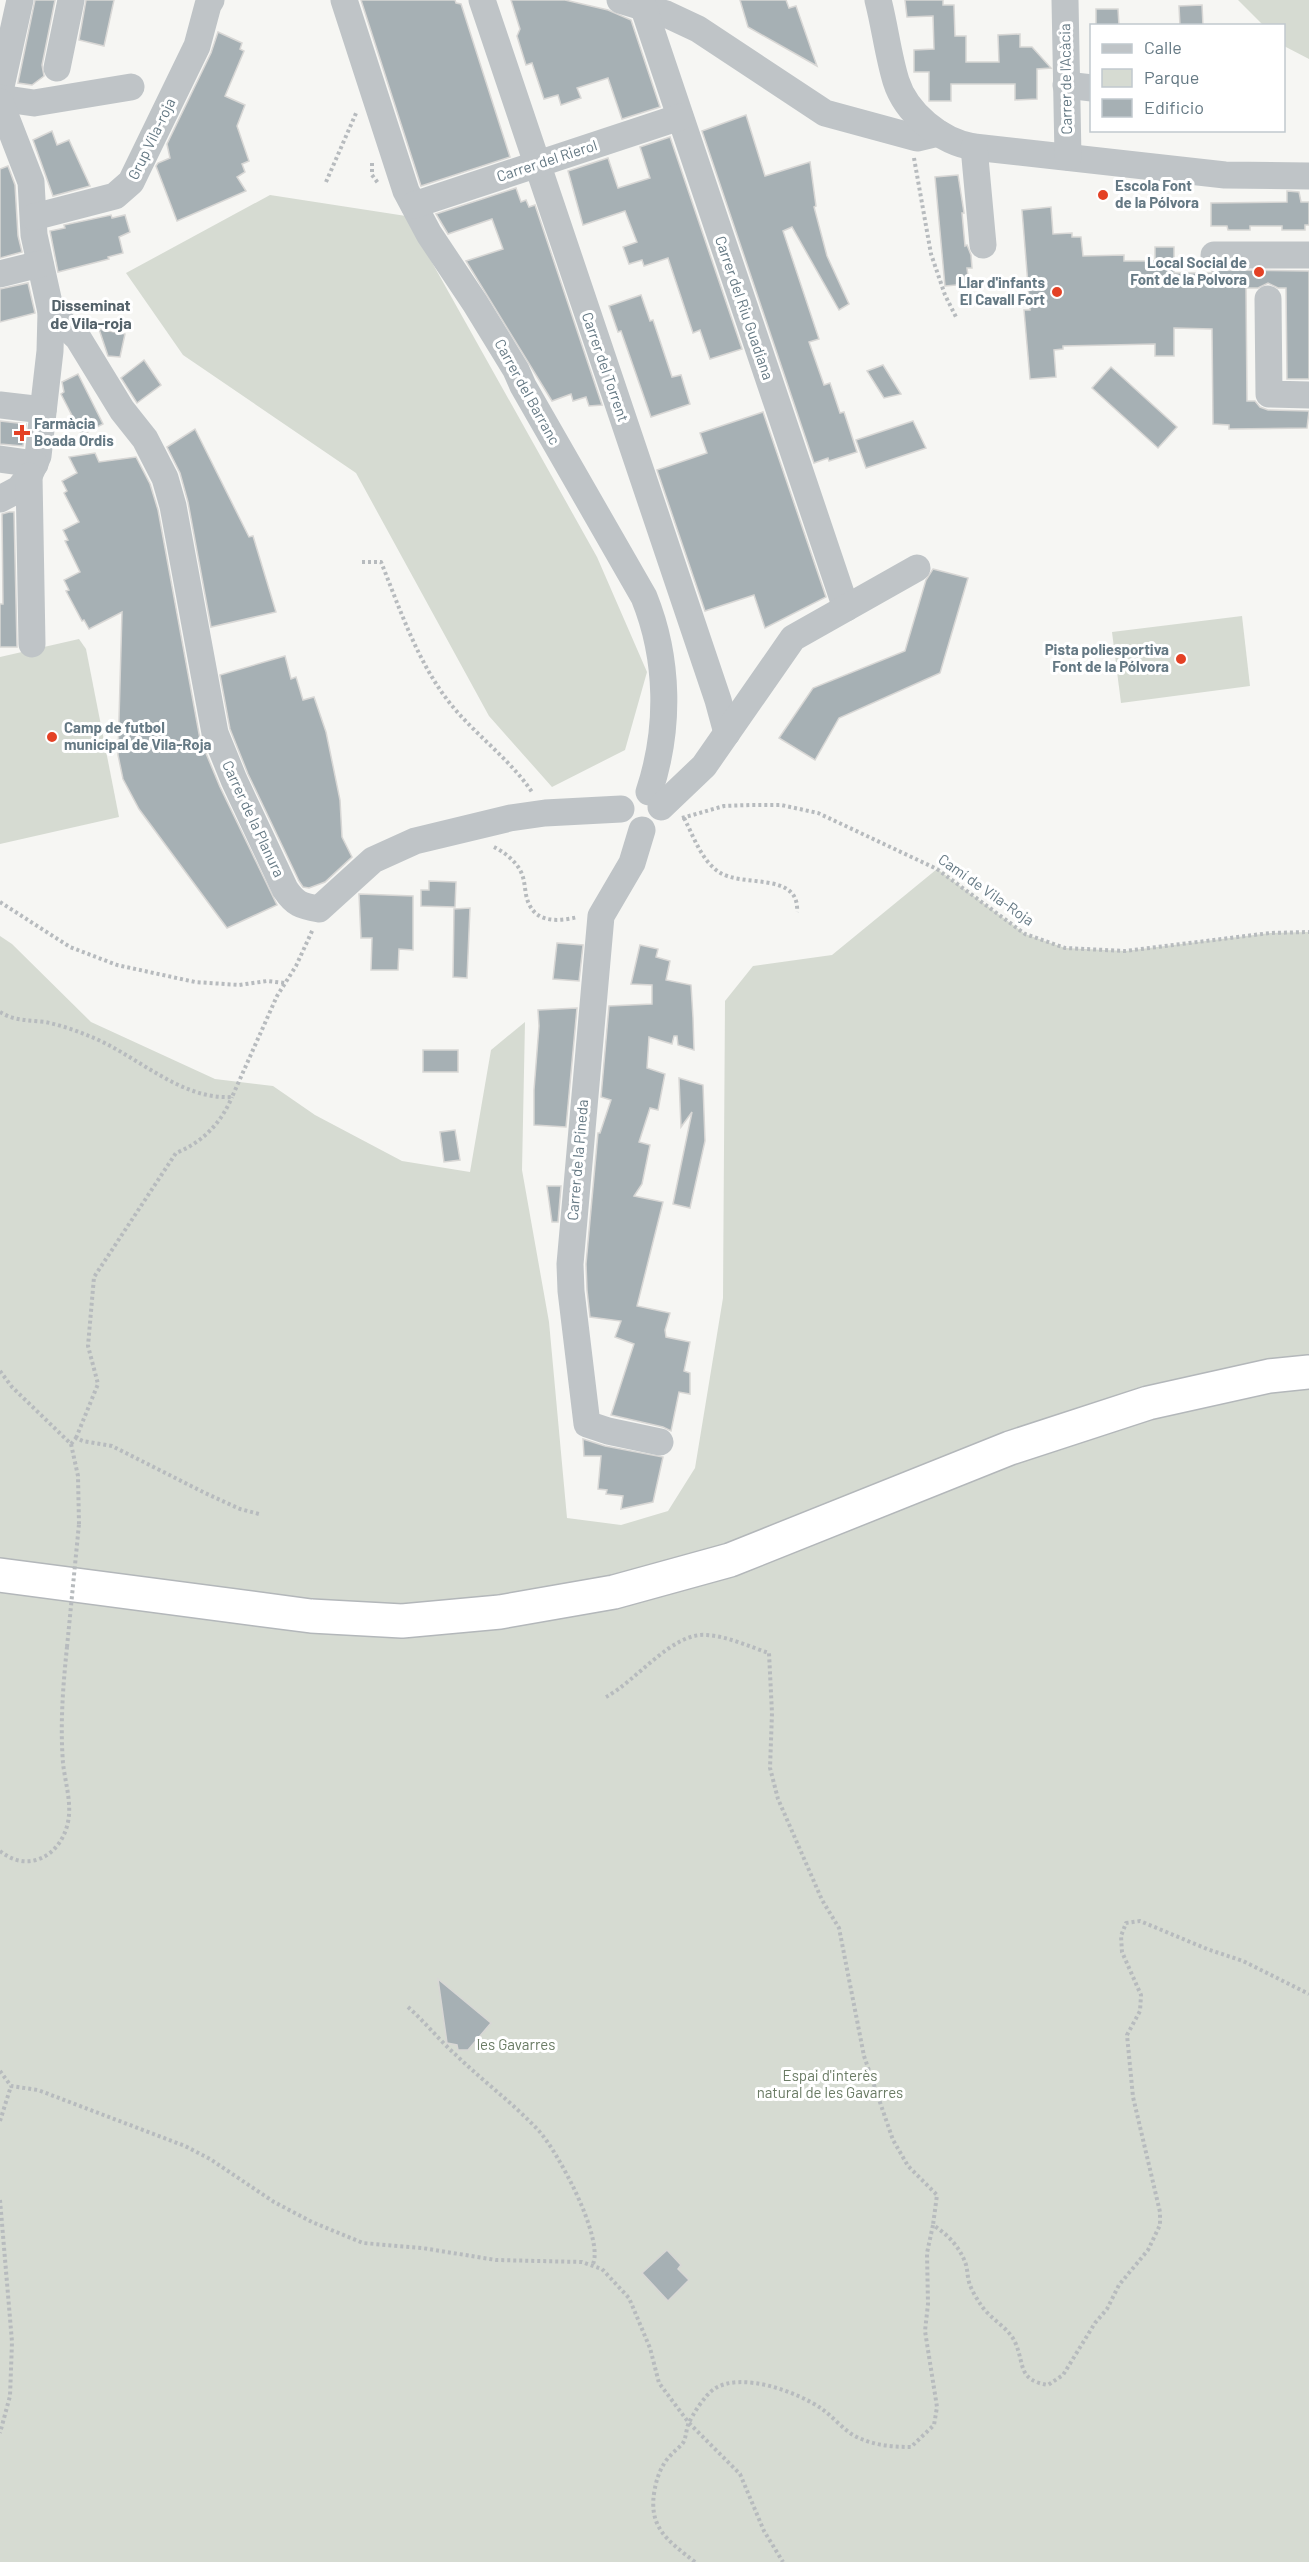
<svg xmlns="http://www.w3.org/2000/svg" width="1309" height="2562" font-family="Barlow,sans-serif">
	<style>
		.green { fill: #d6dbd2 }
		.building { fill: #a6b0b4; stroke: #d8d7d5; stroke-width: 1.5 }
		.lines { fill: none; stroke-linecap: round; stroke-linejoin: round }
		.highway-casing { stroke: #b3b7ba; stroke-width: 36 }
		.path { stroke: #b7bbbe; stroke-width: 4; stroke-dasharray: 3 3; stroke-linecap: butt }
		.minor { stroke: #bfc4c7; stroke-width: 27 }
		.highway { stroke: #fff; stroke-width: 33 }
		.path-bridge { stroke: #b7bbbe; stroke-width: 4; stroke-dasharray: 3 3; stroke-linecap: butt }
		.poi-dot { fill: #e44125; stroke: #fff; stroke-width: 2 }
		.labels { text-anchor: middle; stroke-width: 6; stroke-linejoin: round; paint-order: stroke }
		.street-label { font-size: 15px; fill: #657984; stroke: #fff }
		.poi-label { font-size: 15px; font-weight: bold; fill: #657984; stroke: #fff; text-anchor: start }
		.park-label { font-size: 15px; fill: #6a7b64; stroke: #fff }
		.neighbourhood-label { font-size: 16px; font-weight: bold; fill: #536169; stroke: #fff }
	</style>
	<rect width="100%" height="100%" fill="#f6f6f3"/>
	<!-- green -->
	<g class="green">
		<polygon points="1238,0 1309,0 1309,59 1284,46 1284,26 1263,25"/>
		<polygon points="270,195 406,216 597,557 647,672 625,750 552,787 489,716 356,473 183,355 126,273"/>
		<polygon points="1242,616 1250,686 1121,703 1112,632"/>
		<polygon points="79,639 86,649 119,817 0,844 0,657"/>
		<polygon points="937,869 1025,934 1065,948 1125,951 1270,933 1309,932 1309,2562 0,2562 0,936 12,944 91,1022 215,1079 273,1086 315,1115 402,1161 470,1172 491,1050 525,1022 522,1170 549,1322 567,1518 621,1525 668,1511 695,1468 723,1298 725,1001 753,966 832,955"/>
	</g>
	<!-- building -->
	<g class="building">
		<polygon points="35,0 55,0 42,65 44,76 32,85 18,83"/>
		<polygon points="86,0 114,0 104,46 79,40"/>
		<polygon points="361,0 455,0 456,3 461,4 510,157 421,186"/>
		<polygon points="511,0 565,0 608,10 631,20 660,107 622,119 608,78 577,88 581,98 561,105 558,95 544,99 532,63 526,65 517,36 520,29"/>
		<polygon points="740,0 786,0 789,8 796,6 817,66 748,27"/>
		<polygon points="905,0 943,0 943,5 954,5 955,36 966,36 966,62 999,62 998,35 1020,34 1020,47 1032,47 1051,68 1037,69 1037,99 1015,100 1015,84 951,84 951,101 929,101 929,72 914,72 914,50 934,49 933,16 907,17"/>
		<polygon points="1202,5 1203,26 1180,26 1179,6"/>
		<polygon points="1096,9 1118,9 1119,26 1096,26"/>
		<polygon points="218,32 242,43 240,49 244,51 225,96 245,105 237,126 249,161 242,164 245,172 237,177 246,191 177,221 156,166 158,163 170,158 167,144 211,53"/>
		<polygon points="746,115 765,176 810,162 816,206 814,207 827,256 849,304 839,310 792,227 783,231 819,339 809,342 824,385 830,383 840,413 844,412 857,452 829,461 828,458 814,463 702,131"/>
		<polygon points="52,131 57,145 69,140 90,186 53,196 33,140"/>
		<polygon points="670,137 742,349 710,359 700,330 693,333 668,258 644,266 642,260 629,264 623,247 637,242 625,211 583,225 568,171 608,158 618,188 650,178 640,147"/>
		<polygon points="8,166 15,185 18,236 22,252 0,258 0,169"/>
		<polygon points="958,175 964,213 962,213 965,246 967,245 971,255 972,268 967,268 969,284 945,286 935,177"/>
		<polygon points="516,188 521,202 526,200 529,207 535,205 602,405 589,406 586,397 573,401 571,394 552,401 466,261 503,249 492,219 448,234 436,214"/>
		<polygon points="1287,191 1299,192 1301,202 1309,202 1309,225 1305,225 1305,230 1282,230 1282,226 1250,226 1250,230 1228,230 1227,226 1211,226 1211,203 1287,202"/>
		<polygon points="1051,207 1053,234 1072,233 1072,237 1081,237 1083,256 1124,255 1124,261 1155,261 1155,247 1174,247 1174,273 1212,273 1212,270 1309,271 1309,379 1287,379 1286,288 1278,288 1268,283 1258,288 1246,288 1247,401 1255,401 1260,407 1268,410 1309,411 1307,428 1229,429 1229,425 1213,424 1212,329 1174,328 1174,356 1155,356 1155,344 1063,346 1063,349 1054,350 1056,377 1030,379 1024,310 1030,310 1022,210"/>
		<polygon points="111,215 112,218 125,215 130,232 119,237 123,253 108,257 109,259 58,272 50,231 65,228 64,225"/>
		<polygon points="28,283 35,313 0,322 0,289"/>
		<polygon points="641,295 650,321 653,320 672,377 681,375 690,404 651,417 621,331 618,332 609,306"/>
		<polygon points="99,329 125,334 120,357 108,356"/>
		<polygon points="144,360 161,385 137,403 121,378"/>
		<polygon points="883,365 901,394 884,398 867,371"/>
		<polygon points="1111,367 1177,427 1158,448 1092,388"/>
		<polygon points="78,374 103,424 82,435 61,394 64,392 62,382"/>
		<polygon points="763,412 826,597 765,628 754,595 705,611 657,470 707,453 700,433"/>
		<polygon points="0,421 26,424 23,446 0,444"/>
		<polygon points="913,421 926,448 866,468 856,440"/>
		<polygon points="195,429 249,537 253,536 276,612 211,627 188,502 180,473 167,447"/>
		<polygon points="95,453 99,462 136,457 150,484 158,510 200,739 220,787 277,905 227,928 139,809 123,779 118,755 122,612 89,629 84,620 82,621 66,591 69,590 64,580 80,572 65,541 68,540 63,530 79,522 64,493 67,491 62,481 77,473 69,457"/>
		<polygon points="9,512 14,512 17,647 0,647 0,604 3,604 2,514"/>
		<polygon points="933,569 968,578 940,673 839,718 815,760 779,738 813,688 905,651 926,580"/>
		<polygon points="285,656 291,679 296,677 303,700 314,697 326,732 340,800 342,837 352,857 325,882 309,888 303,887 299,881 248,774 230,729 220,675"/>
		<polygon points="429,881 456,882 455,907 421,906 421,890 429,890"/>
		<polygon points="359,894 413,896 413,950 399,949 398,970 371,970 372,938 361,938"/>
		<polygon points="470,908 467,978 453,977 454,909"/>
		<polygon points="557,943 583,945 579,981 553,979"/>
		<polygon points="640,945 658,949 656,957 670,961 666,980 691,985 693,1018 694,1050 678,1045 677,1036 674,1036 672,1044 649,1037 647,1068 665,1074 658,1110 650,1108 639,1142 650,1145 642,1184 634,1196 663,1202 637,1306 670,1313 665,1330 666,1337 690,1342 684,1371 690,1373 690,1394 679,1392 671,1431 663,1427 611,1415 634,1344 615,1337 621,1321 590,1317 587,1290 586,1264 598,1133 600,1133 611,1100 601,1097 609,1006 652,1004 652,985 631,984"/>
		<polygon points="577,1008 566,1127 534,1125 534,1090 539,1026 538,1010"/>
		<rect x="423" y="1050" width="35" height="22"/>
		<polygon points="679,1078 703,1085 705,1141 690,1208 673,1204 692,1112 681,1127"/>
		<polygon points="455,1130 460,1160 444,1162 440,1132"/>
		<polygon points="547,1186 561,1186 558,1222 552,1222"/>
		<polygon points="583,1439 605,1446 663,1457 653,1502 621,1509 623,1496 606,1494 607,1490 598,1489 601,1456 584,1456"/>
		<polygon points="438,1979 491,2023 468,2050 458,2050 457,2045 447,2043"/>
		<polygon points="667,2250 681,2265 678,2269 689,2280 668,2301 642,2273"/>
	</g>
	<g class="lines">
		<!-- highway casing -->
		<g class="highway-casing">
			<polyline id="highway" points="0,1575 311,1616 402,1621 500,1612 614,1592 730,1560 1010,1448 1148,1403 1269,1376 1309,1372"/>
		</g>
		<!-- path -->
		<g class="path">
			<polyline points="914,158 931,254 945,295 956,317"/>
			<polyline points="372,163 372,175 378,183"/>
			<polyline points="326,182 357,111"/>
			<path d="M362,562H381C400,609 417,661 449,702C474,734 509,758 532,792"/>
			<polyline points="682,818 724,806 750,805 781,805 818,813 937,869 1025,934 1065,948 1125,951 1270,933 1309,932"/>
			<path d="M684,818C694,837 701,860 719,872C742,888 800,871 797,912"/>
			<path d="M494,847C504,852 516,861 521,872C526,882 524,894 529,904C538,924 561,921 578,917"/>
			<polyline points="0,902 70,947 117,965 195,982 239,985 267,981 285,983"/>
			<path d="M0,1012C14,1021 29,1020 45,1022C60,1025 75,1030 89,1036C136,1054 179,1100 232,1097L277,996L296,966L313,929"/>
			<polyline points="0,1371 12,1387 71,1444 78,1476 79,1524"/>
			<path d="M76,1438L98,1384L88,1346L94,1277L176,1153C203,1142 221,1123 232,1097"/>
			<polyline points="71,1444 76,1438 83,1441 112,1446 205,1493 240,1509 259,1514"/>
			<path d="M606,1697C636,1681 673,1632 706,1635C727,1636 750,1647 769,1653L772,1713L770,1768L778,1799L822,1900L839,1928L864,2056L893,2140L908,2166L937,2195L933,2225"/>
			<path d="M0,1851C28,1874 61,1856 68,1822C72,1803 65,1782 63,1763C60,1724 63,1686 67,1647"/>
			<path d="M408,2007C425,2022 440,2041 457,2056C484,2082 514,2104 539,2131C558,2152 604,2238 593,2264"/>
			<polyline points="0,2071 11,2086 38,2090 185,2146 210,2159 274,2202 312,2222 363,2243 422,2248 496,2260 582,2262 602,2269 629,2298 650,2348 659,2383 689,2423 740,2474 764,2531 783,2562"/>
			<polyline points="0,2121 11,2086"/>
			<polyline points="0,2200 12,2342 10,2396 0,2433"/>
			<path d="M695,2562C667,2540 647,2527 655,2488C657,2477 662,2464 670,2456C674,2451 679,2448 683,2443C686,2438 686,2431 688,2425C692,2415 705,2395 714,2389C741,2371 798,2392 822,2409C833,2417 842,2428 853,2435C871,2445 891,2447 911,2447L934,2425L937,2407L925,2331L928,2304L927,2253L933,2225C947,2234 959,2246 965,2262C968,2269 967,2278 970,2285C972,2291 977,2299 981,2305C990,2319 1008,2327 1015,2342C1025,2364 1017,2380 1048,2385L1063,2375L1095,2323L1107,2309L1119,2285L1148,2250L1160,2225V2212L1133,2097L1127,2035L1140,2011L1141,1995L1122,1952L1121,1936L1126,1923L1140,1921L1207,1949L1243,1961L1309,1994"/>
		</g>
		<!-- minor -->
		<g class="minor">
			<path d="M344,0L406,191L429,234L475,303L516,370L523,386L644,597C669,659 670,729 649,792"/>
			<polyline points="482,0 718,700 727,733"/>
			<polyline points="620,0 666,14 698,29 825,113 917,138 938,133"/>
			<polyline points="641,0 846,608"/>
			<path d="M878,0C885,27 888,55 896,81C906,113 941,142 974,147L1225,175L1309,176"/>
			<polyline points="1065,0 1068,157"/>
			<polyline points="57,68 71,0"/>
			<polyline points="1066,85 1092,88"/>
			<polyline points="0,91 20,0"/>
			<polyline points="0,98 34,103 131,87"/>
			<polyline points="0,102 31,182 34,235 51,312 50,351 38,456 29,476 19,489 0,499"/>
			<polyline points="974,147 983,245"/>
			<polyline points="414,205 680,117"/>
			<polyline points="34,217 115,196 131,182 197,46 208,5 211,0"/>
			<polyline points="1214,255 1309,255"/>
			<polyline points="0,274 40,264"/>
			<polyline points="1268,299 1269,394 1309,395"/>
			<path d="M51,312L78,338L122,410L145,439L165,478L173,506L215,733L234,780L285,889C295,904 301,906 319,909L373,860L415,841L510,818L545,813L621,809"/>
			<polyline points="0,405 43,410"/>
			<polyline points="0,459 35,464"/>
			<polyline points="29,476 32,644"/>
			<polyline points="661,807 704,766 793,638 917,568"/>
			<polyline points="642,830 632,863 601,916 570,1264 571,1291 587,1424 608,1431 660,1442"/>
		</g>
		<!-- highway -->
		<use href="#highway" class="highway"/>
		<!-- path-bridge -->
		<polyline class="path-bridge" points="67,1647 79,1524"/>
	</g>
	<!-- markers -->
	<g class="poi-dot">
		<circle cx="1103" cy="195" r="6"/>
		<circle cx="1259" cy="272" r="6"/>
		<circle cx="1057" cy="292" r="6"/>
		<path d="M19 424h6v6h6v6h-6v6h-6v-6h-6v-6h6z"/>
		<circle cx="1181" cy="659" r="6"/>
		<circle cx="52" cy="737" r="6"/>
	</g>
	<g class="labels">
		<!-- street labels -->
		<g class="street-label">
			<text transform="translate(1066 79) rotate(-91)" y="5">Carrer de l'Acàcia</text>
			<text transform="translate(152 139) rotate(-64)" y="5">Grup Vila-roja</text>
			<text transform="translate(547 161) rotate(-18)" y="5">Carrer del Rierol</text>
			<text transform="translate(744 308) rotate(71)" y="5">Carrer del Riu Guadiana</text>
			<text transform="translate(605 367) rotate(71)" y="5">Carrer del Torrent</text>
			<text transform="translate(527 392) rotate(61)" y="5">Carrer del Barranc</text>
			<text transform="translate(253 819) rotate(65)" y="5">Carrer de la Planura</text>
			<text transform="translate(986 890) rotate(35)" y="5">Camí de Vila-Roja</text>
			<text transform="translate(578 1160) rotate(-85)" y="5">Carrer de la Pineda</text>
		</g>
		<!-- poi labels -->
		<g class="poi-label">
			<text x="1115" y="191">Escola Font<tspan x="1115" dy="17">de la Pólvora</tspan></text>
			<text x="1247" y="268" text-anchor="end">Local Social de<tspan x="1247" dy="17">Font de la Polvora</tspan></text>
			<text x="1045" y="288" text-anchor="end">Llar d'infants<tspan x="1045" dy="17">El Cavall Fort</tspan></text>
			<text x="34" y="429">Farmàcia<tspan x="34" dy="17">Boada Ordis</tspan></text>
			<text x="1169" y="655" text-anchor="end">Pista poliesportiva<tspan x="1169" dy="17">Font de la Pólvora</tspan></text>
			<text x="64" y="733">Camp de futbol<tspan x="64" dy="17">municipal de Vila-Roja</tspan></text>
		</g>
		<!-- park labels -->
		<g class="park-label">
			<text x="516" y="2050">les Gavarres</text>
			<text x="830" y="2081">Espai d'interès<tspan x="830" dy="17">natural de les Gavarres</tspan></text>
		</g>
		<!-- neighbourhood labels -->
		<g class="neighbourhood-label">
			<text x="91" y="311">Disseminat<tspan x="91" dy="18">de Vila-roja</tspan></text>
		</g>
	</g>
	<!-- legend -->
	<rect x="1090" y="24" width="195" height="108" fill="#ffffff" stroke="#c1c9ce" stroke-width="1.5"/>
	<rect x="1102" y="44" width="30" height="9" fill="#bfc4c7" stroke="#c1c9ce" stroke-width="1.5"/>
	<text x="1144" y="54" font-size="18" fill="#657984">Calle</text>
	<rect x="1102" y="69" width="30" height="18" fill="#d6dbd2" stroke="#c1c9ce" stroke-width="1.5"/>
	<text x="1144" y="84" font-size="18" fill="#657984">Parque</text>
	<rect x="1102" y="99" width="30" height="18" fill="#a6b0b4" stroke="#c1c9ce" stroke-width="1.5"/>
	<text x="1144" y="114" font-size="18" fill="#657984">Edificio</text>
</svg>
